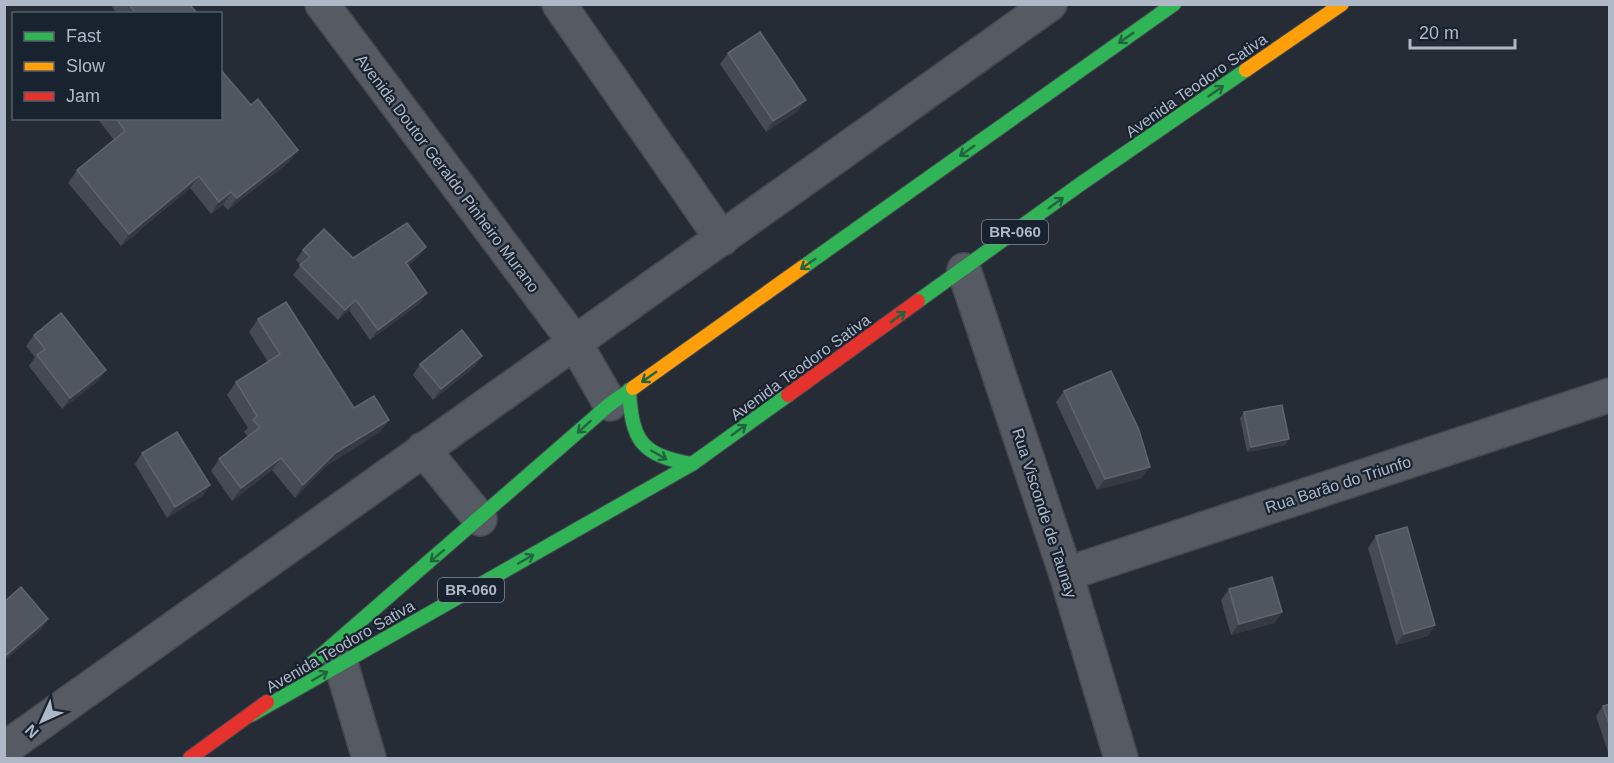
<svg xmlns="http://www.w3.org/2000/svg" width="1614" height="763" font-family="Arial,sans-serif">
	<style>
		.lines { fill: none; stroke-linecap: round; stroke-linejoin: round }
		.street-casing { stroke: #44484f; stroke-width: 36 }
		.fast-casing { stroke: #434851; stroke-width: 16 }
		.slow-casing { stroke: #434851; stroke-width: 16 }
		.jam-casing { stroke: #434851; stroke-width: 16 }
		.street { stroke: #565b63; stroke-width: 33 }
		.fast { stroke: #30b455; stroke-width: 14 }
		.slow { stroke: #ff9f0a; stroke-width: 14 }
		.jam { stroke: #e5322d; stroke-width: 14 }
		.wall { fill: #454a54 }
		.shaded-wall { fill: #343942 }
		.building { fill: #505660; stroke: #5f6570; stroke-width: 1.5 }
		.oneway { stroke: #236440 }
		.labels { text-anchor: middle; stroke-width: 4.5; stroke-linejoin: round; paint-order: stroke }
		.shield { fill: #19222f; stroke: #818b99; stroke-width: 1.5 }
		.shield-label { font-size: 15px; font-weight: bold; fill: #aeb8c7 }
		.street-label { font-size: 16px; fill: #aeb8c7; stroke: #19222f }
	</style>
	<rect width="100%" height="100%" fill="#262c35"/>
	<g class="lines">
		<!-- street casing -->
		<g class="street-casing">
			<g id="street">
				<polyline points="322,4 574,341 610,404"/>
				<polyline points="559,4 722,239"/>
				<polyline points="964,270 1066,574 1121,758"/>
				<polyline points="423,449 480,519"/>
				<polyline points="1066,574 1610,395"/>
				<polyline points="341,664 369,758"/>
				<polyline points="4,749 1050,4"/>
			</g>
		</g>
		<!-- fast casing -->
		<g class="fast-casing">
			<g id="fast">
				<polyline points="803,267 1174,4"/>
				<polyline points="918,301 1082,183 1246,70"/>
				<path d="M629,390C632,440 640,455 692,464"/>
				<polyline points="311,664 610,404 633,388"/>
				<polyline points="251,715 692,464 788,395"/>
			</g>
		</g>
		<!-- slow casing -->
		<g class="slow-casing">
			<g id="slow">
				<polyline points="1246,70 1342,4"/>
				<polyline points="633,388 803,267"/>
			</g>
		</g>
		<!-- jam casing -->
		<g class="jam-casing">
			<g id="jam">
				<polyline points="788,395 918,301"/>
				<polyline points="190,758 267,702"/>
			</g>
		</g>
		<!-- street -->
		<use href="#street" class="street"/>
		<!-- fast -->
		<use href="#fast" class="fast"/>
		<!-- slow -->
		<use href="#slow" class="slow"/>
		<!-- jam -->
		<use href="#jam" class="jam"/>
	</g>
	<!-- wall -->
	<g class="wall">
		<polygon points="110,4 189,4 198,14 117,14"/>
		<polygon points="728,53 798,111 766,132 720,64"/>
		<polygon points="251,105 298,150 289,162 228,210 223,205 211,214 190,188 121,246 68,183 77,170 114,140 97,118 220,118"/>
		<polygon points="426,247 418,257 408,266 420,303 370,340 349,310 338,320 293,275 301,265 296,260 303,250 353,258"/>
		<polygon points="258,319 354,408 389,420 380,432 326,466 295,498 272,470 232,501 211,471 219,459 248,437 244,432 248,428 227,395 236,382 268,362 249,332"/>
		<polygon points="34,335 106,370 98,381 62,409 29,366 35,357 26,346"/>
		<polygon points="482,356 474,367 433,400 413,375 420,364"/>
		<polygon points="1064,391 1142,478 1097,490 1056,402"/>
		<polygon points="1244,412 1289,439 1285,445 1247,452 1240,418"/>
		<polygon points="142,453 210,485 202,496 167,518 135,464"/>
		<polygon points="1376,536 1435,625 1428,636 1396,645 1368,548"/>
		<polygon points="1229,589 1282,612 1274,623 1231,635 1221,600"/>
		<polygon points="1610,704 1610,758 1596,716 1603,706"/>
	</g>
	<!-- shaded-wall -->
	<g class="shaded-wall">
		<polygon points="806,100 798,111 766,132 773,121"/>
		<polygon points="298,150 289,162 228,210 237,198"/>
		<polygon points="199,176 190,188 121,246 129,234"/>
		<polygon points="231,192 223,205 211,214 219,202"/>
		<polygon points="426,247 418,257 399,273 406,263"/>
		<polygon points="427,293 420,303 370,340 378,330"/>
		<polygon points="356,300 349,310 338,320 345,310"/>
		<polygon points="482,356 474,367 433,400 441,389"/>
		<polygon points="106,370 98,381 62,409 70,398"/>
		<polygon points="389,420 380,432 326,466 295,498 303,485 335,453"/>
		<polygon points="1289,439 1285,445 1247,452 1251,447"/>
		<polygon points="281,458 272,470 232,501 241,488"/>
		<polygon points="1150,467 1142,478 1097,490 1105,479"/>
		<polygon points="210,485 202,496 167,518 175,507"/>
		<polygon points="1282,612 1274,623 1231,635 1239,624"/>
		<polygon points="48,619 41,630 4,661 4,657"/>
		<polygon points="1435,625 1428,636 1396,645 1404,634"/>
	</g>
	<!-- building -->
	<g class="building">
		<polygon points="129,4 189,4 198,14 136,14"/>
		<polygon points="760,32 806,100 773,121 728,53"/>
		<polygon points="220,69 251,105 258,99 298,150 237,198 231,192 219,202 199,176 129,234 77,170 125,131 116,118 220,118"/>
		<polygon points="407,223 426,247 406,263 427,293 378,330 356,300 345,310 300,265 310,257 303,250 324,229 353,258"/>
		<polygon points="286,302 354,408 374,396 389,420 335,453 303,485 281,458 241,488 219,459 260,427 253,420 257,416 236,382 280,354 258,319"/>
		<polygon points="61,313 106,370 70,398 37,355 45,349 34,335"/>
		<polygon points="462,330 482,356 441,389 420,364"/>
		<polygon points="1111,371 1139,430 1150,467 1105,479 1064,391"/>
		<polygon points="1282,405 1289,439 1251,447 1244,412"/>
		<polygon points="177,432 210,485 175,507 142,453"/>
		<polygon points="1407,527 1435,625 1404,634 1376,536"/>
		<polygon points="1272,577 1282,612 1239,624 1229,589"/>
		<polygon points="21,587 48,619 4,657 4,602"/>
		<polygon points="1610,704 1610,726 1603,706"/>
	</g>
	<!-- one-way arrows -->
	<defs><path id="oneway-shaft" d="M-6 0H5M1.5-3L5.5 0L1.5 3" fill="none" stroke-width="1.6" stroke-linecap="round" stroke-linejoin="round" transform="scale(1.5)"/></defs>
	<g class="oneway">
		<use href="#oneway-shaft" transform="translate(1126 38) rotate(145)"/>
		<use href="#oneway-shaft" transform="translate(1216 91) rotate(-35)"/>
		<use href="#oneway-shaft" transform="translate(967 151) rotate(145)"/>
		<use href="#oneway-shaft" transform="translate(1056 203) rotate(-36)"/>
		<use href="#oneway-shaft" transform="translate(808 264) rotate(145)"/>
		<use href="#oneway-shaft" transform="translate(898 317) rotate(-36)"/>
		<use href="#oneway-shaft" transform="translate(649 377) rotate(145)"/>
		<use href="#oneway-shaft" transform="translate(584 427) rotate(138)"/>
		<use href="#oneway-shaft" transform="translate(739 430) rotate(-36)"/>
		<use href="#oneway-shaft" transform="translate(659 455) rotate(30)"/>
		<use href="#oneway-shaft" transform="translate(437 556) rotate(139)"/>
		<use href="#oneway-shaft" transform="translate(526 559) rotate(-30)"/>
		<use href="#oneway-shaft" transform="translate(320 676) rotate(-30)"/>
	</g>
	<g class="labels">
		<!-- shield labels -->
		<g class="shield">
			<rect x="982" y="220" width="66" height="24" rx="4.5"/>
			<rect x="438" y="578" width="66" height="24" rx="4.5"/>
		</g>
		<g class="shield-label">
			<text x="1015" y="237">BR-060</text>
			<text x="471" y="595">BR-060</text>
		</g>
		<!-- street labels -->
		<g class="street-label">
			<text transform="translate(1196 85) rotate(-35)" y="6">Avenida Teodoro Sativa</text>
			<text transform="translate(448 173) rotate(53)" y="6">Avenida Doutor Geraldo Pinheiro Murano</text>
			<text transform="translate(800 367) rotate(-36)" y="6">Avenida Teodoro Sativa</text>
			<text transform="translate(1338 484) rotate(-18)" y="6">Rua Barão do Triunfo</text>
			<text transform="translate(1045 513) rotate(72)" y="6">Rua Visconde de Taunay</text>
			<text transform="translate(340 646) rotate(-30)" y="6">Avenida Teodoro Sativa</text>
		</g>
	</g>
	<!-- border -->
	<rect width="1614" height="763" fill="none" stroke="#aeb8c7" stroke-width="12"/>
	<!-- legend -->
	<rect x="12" y="12" width="210" height="108" fill="#19222f" stroke="#555e6c" stroke-width="1.5"/>
	<rect x="24" y="32" width="30" height="9" fill="#30b455" stroke="#555e6c" stroke-width="1.5"/>
	<text x="66" y="42" font-size="18" fill="#aeb8c7">Fast</text>
	<rect x="24" y="62" width="30" height="9" fill="#ff9f0a" stroke="#555e6c" stroke-width="1.5"/>
	<text x="66" y="72" font-size="18" fill="#aeb8c7">Slow</text>
	<rect x="24" y="92" width="30" height="9" fill="#e5322d" stroke="#555e6c" stroke-width="1.5"/>
	<text x="66" y="102" font-size="18" fill="#aeb8c7">Jam</text>
	<!-- north arrow -->
	<g transform="translate(42 721) rotate(225)" stroke="#19222f" stroke-width="4.5" paint-order="stroke">
	<path d="M0-4.5L10 22L0 15L-10 22Z" fill="#aeb8c7"/>
	<text y="-9" font-size="16" font-weight="bold" text-anchor="middle" fill="#aeb8c7">N</text>
	</g>
	<!-- scale -->
	<path d="M1410 39v9h105v-9" fill="none" stroke="#aeb8c7" stroke-width="3"/>
	<text x="1419" y="39" font-size="18" fill="#aeb8c7" stroke="#19222f" stroke-width="4.5" paint-order="stroke">20 m</text>
</svg>
